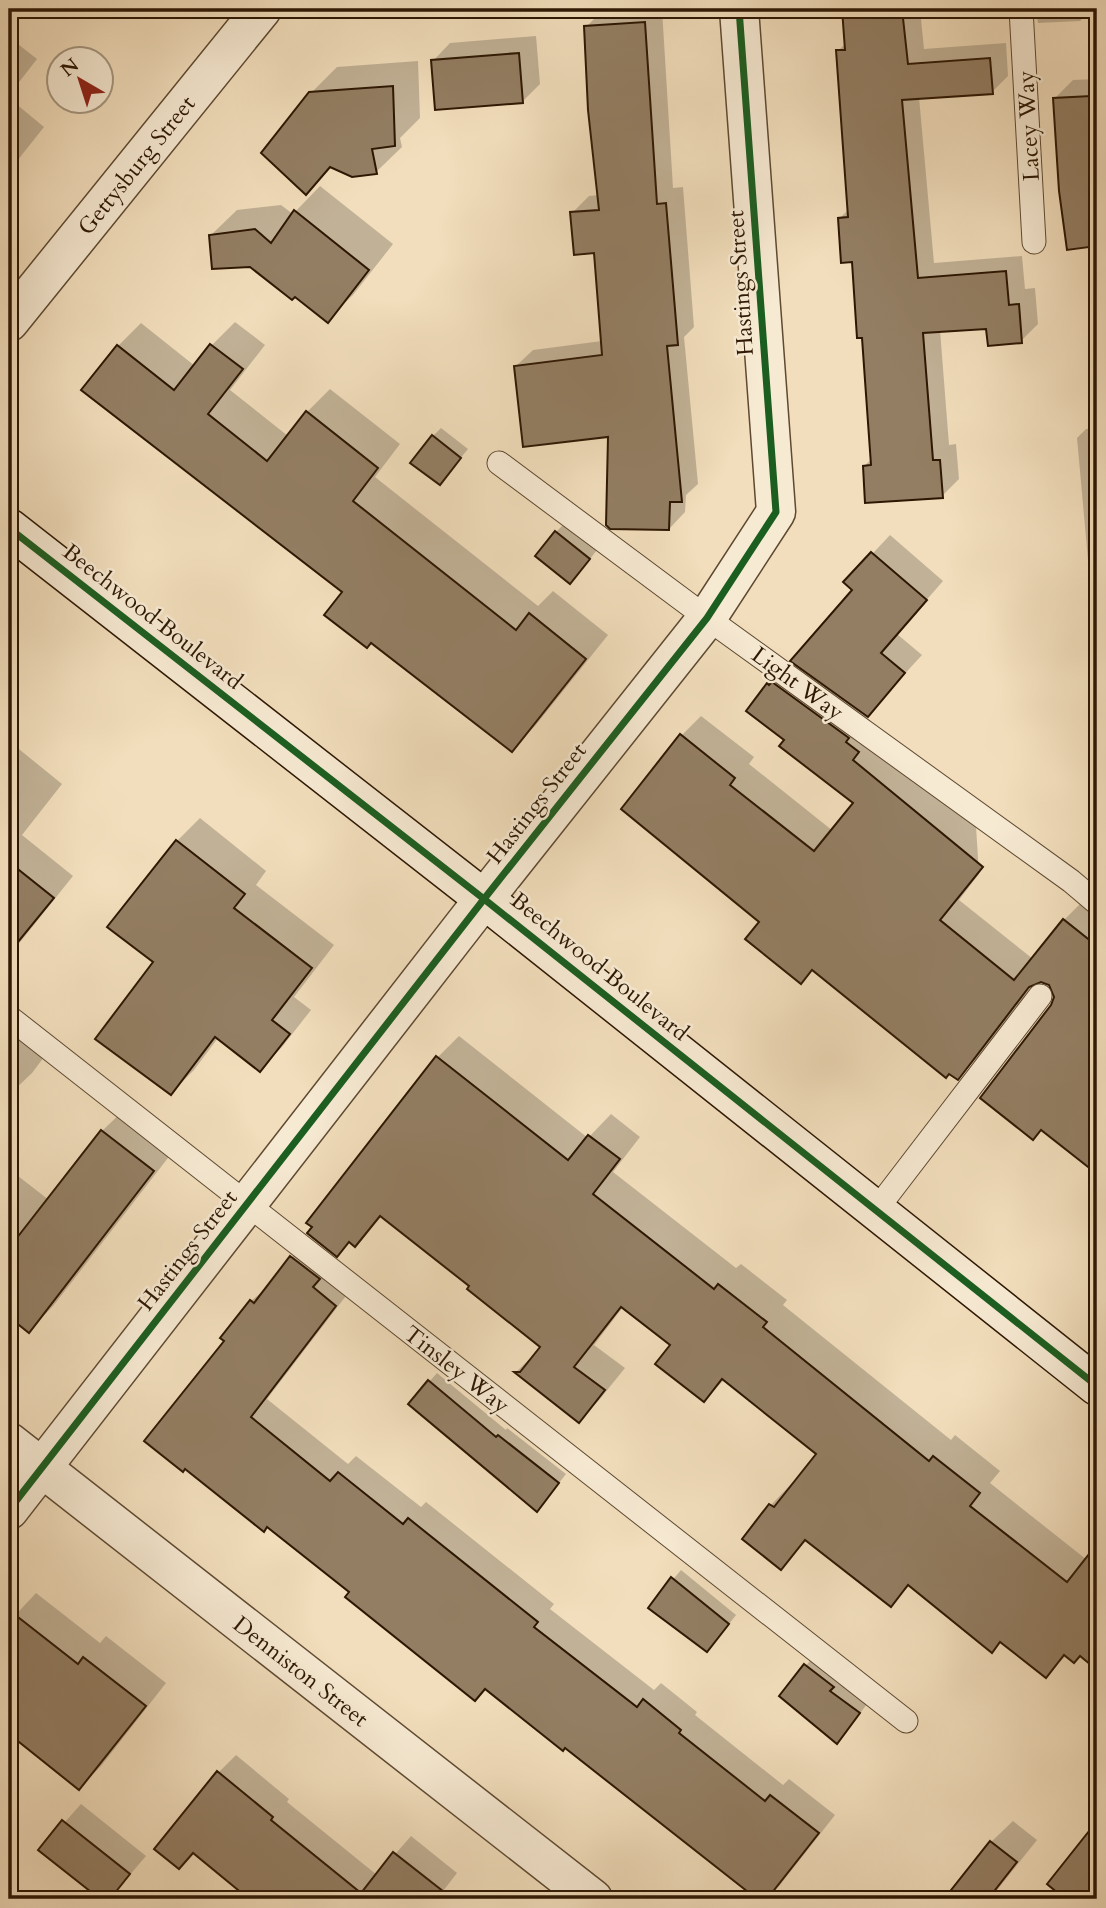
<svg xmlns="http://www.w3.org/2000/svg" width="1106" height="1908" font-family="Cardo,serif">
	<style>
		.shadow { fill: #0003 }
		.building { fill: #937e63; stroke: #2d1703; stroke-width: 2 }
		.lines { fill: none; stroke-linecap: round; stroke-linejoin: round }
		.lane-casing { stroke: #5e4931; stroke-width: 25 }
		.street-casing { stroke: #5e4931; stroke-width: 41 }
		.secondary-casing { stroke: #2d1703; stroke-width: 41 }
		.lane { stroke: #f7ead3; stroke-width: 23 }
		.street { stroke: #f7ead3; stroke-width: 38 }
		.secondary { stroke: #f7ead3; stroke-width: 38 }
		.cycleway-casing { stroke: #f7ead3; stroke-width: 11 }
		.cycleway { stroke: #1b5e20; stroke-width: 7 }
		.labels { text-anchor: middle; stroke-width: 5; stroke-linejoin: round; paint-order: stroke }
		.street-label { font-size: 23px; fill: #2d1703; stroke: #f7ead3 }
	</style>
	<rect width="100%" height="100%" fill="#f2debc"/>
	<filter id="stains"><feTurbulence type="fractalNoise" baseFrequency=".00286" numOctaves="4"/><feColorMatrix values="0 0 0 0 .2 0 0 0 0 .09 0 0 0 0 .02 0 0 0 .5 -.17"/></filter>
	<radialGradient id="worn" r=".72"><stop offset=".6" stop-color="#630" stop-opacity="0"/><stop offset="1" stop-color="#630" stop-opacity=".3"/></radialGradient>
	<!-- shadow -->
	<g class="shadow">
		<polygon points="624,9 662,9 673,188 683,187 694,327 684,337 698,484 686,495 685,512 669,529 610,435 516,366 533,350 602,341 595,251 572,213 589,196 599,195 586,27 603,10"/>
		<polygon points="843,9 920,9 924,49 1006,43 1008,76 992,92 919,97 934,263 1022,256 1025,289 1035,288 1038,324 1021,341 988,327 940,330 949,445 956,444 959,479 942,496 864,466 872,459 863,336 854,260 839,219 849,209 838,51 846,43"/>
		<polygon points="1036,9 1088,9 1088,13 1080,21 1038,23"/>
		<polygon points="536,36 540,84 523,101 433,61 450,43"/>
		<polygon points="9,37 37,59 9,95"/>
		<polygon points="418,61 420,118 400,138 402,147 376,172 333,166 306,193 311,93 337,67"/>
		<polygon points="1097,79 1097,244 1069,248 1055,98 1073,80"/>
		<polygon points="9,98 44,127 9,171"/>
		<polygon points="320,186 393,244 353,295 327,320 211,235 237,210 281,205 293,214"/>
		<polygon points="235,322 265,345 230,390 288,436 307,412 330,389 400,444 375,477 538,606 553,591 608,635 535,726 512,749 345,592 118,346 141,323 195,366 212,345"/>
		<polygon points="441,428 468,449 440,483 433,436"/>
		<polygon points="1097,428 1097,570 1089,571 1077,438 1086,429"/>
		<polygon points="564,524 597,550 579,573 556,532"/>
		<polygon points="890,535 943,581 897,634 922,655 866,716 868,718 864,722 976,826 979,874 959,900 1033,959 1064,920 1084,900 1097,911 1097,981 1073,1011 1097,1030 1097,1172 1042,1129 1053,1005 1056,997 1050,984 1041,980 1035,983 977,1058 958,1078 813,969 801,981 761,921 682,735 701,716 754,757 749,764 833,831 855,803 786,739 768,685 788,665 790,666 795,662 854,589 846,582"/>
		<polygon points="1097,671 1097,716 1094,716 1091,677"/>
		<polygon points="9,741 62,784 22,835 73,876 9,956"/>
		<polygon points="200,818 266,871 256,885 334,945 294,997 311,1010 282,1047 259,1070 218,1038 194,1070 171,1093 155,962 110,926 177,841"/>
		<polygon points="9,1010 53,1045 32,1073 11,1093 9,1091"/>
		<polygon points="459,1036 588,1138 611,1114 640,1137 613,1172 736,1268 741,1264 787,1300 783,1305 951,1440 955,1435 1000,1471 990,1483 1087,1560 1097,1549 1097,1667 1081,1654 1067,1655 1046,1675 1001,1641 992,1650 910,1585 891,1605 807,1540 781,1568 744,1539 771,1505 792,1483 794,1485 819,1454 725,1379 704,1400 672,1345 623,1307 594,1345 625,1368 600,1399 579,1421 516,1372 543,1346 472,1286 382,1216 355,1244 351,1241 337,1254 308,1222 438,1057"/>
		<polygon points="128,1106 178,1145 54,1305 29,1331 9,1315 9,1169 49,1200 102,1131"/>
		<polygon points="309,1239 352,1288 267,1399 348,1464 356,1456 421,1507 426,1502 554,1604 550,1609 654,1690 661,1683 697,1712 695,1715 783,1785 789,1779 835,1815 780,1885 766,1899 759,1899 565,1746 351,1592 268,1525 226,1340 222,1337 251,1301 270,1285 292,1257"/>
		<polygon points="437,1373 506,1430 507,1428 566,1474 545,1501 429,1382"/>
		<polygon points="681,1570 736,1615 715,1642 650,1607"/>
		<polygon points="36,1593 100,1643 106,1636 166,1683 101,1766 79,1788 9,1733 9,1622"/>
		<polygon points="814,1656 841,1677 837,1682 867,1704 845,1733 781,1696"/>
		<polygon points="236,1755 289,1799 287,1802 377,1875 411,1836 457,1873 437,1899 252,1899 195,1852 179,1867 157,1848 219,1772"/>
		<polygon points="81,1804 146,1856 109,1899 103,1899 40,1850"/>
		<polygon points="1013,1821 1037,1840 990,1899 946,1899 991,1842"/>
		<polygon points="1097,1822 1097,1899 1068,1899 1049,1884"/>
		<polygon points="9,1886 17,1893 12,1899 9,1899"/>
	</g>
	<!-- building -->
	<g class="building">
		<polygon points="842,9 902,9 908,64 990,58 993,94 902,100 918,278 1006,271 1009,305 1019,304 1022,343 988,346 986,329 923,333 933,460 940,460 943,498 865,503 863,466 871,465 862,338 857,338 852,262 841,263 838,218 848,217 836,50 845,50"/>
		<polygon points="645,22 657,204 666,203 678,345 667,346 682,502 670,502 669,530 610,529 606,525 608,437 523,447 514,366 602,355 594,253 574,255 570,212 599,210 588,110 584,26"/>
		<polygon points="519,53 523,103 435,110 431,60"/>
		<polygon points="393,86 395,146 372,149 377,174 352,177 330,167 306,195 261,153 309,92"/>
		<polygon points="1091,96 1097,246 1067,250 1059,191 1053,98"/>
		<polygon points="294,210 369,270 328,323 295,297 292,300 250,267 212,269 209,235 255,229 271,243"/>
		<polygon points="210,344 243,369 208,414 267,461 306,411 378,468 353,501 516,630 529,613 586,659 512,752 371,643 367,648 324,615 342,592 81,390 117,345 174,390"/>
		<polygon points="432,435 461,458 440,485 410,463"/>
		<polygon points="555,531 590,559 570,584 535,556"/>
		<polygon points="871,552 927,600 881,653 905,673 868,717 790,661 852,590 843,582"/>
		<polygon points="772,682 849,738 846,742 859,752 853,760 983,867 940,920 1014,980 1063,919 1097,946 1097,1174 1041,1130 1033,1140 980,1098 1051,1005 1054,997 1049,985 1041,982 1029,987 958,1080 949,1074 946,1078 812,970 801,984 745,939 759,922 621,809 680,734 735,778 730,785 814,851 853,803 779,746 784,740 746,711 767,683 769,685"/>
		<polygon points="176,840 245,894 234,908 312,968 272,1020 290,1034 260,1072 215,1037 171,1095 95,1039 153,962 107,927"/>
		<polygon points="9,862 54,898 9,953"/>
		<polygon points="436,1056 568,1160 588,1135 620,1159 593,1194 714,1289 718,1284 767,1322 763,1327 929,1461 933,1456 980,1493 970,1506 1067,1582 1097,1544 1097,1670 1080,1656 1074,1663 1064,1655 1046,1678 1000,1642 992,1653 908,1585 891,1607 805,1540 781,1570 742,1539 769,1504 774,1507 816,1454 722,1379 704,1402 655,1364 670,1345 621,1307 574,1367 605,1390 579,1423 514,1372 520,1372 540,1347 467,1289 469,1286 380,1216 355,1247 349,1242 337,1257 307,1233 312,1227 306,1223"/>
		<polygon points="101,1130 154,1171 29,1333 9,1317 9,1248"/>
		<polygon points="290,1256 320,1279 313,1287 336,1306 251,1417 330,1481 338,1472 403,1524 408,1518 538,1622 534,1627 637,1707 643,1699 681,1730 679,1733 765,1801 770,1795 819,1833 767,1899 757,1899 565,1748 563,1751 485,1689 475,1701 345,1597 349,1592 267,1527 264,1532 185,1469 183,1472 144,1441 224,1341 220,1338 250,1300 254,1303"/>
		<polygon points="428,1380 496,1437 498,1435 559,1483 537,1512 408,1404"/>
		<polygon points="671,1577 729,1624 707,1652 648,1608"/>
		<polygon points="9,1610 78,1664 83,1657 146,1706 79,1790 19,1742 9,1742"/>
		<polygon points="804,1664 834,1687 830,1691 860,1713 837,1744 779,1696"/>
		<polygon points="217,1771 273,1817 271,1820 361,1893 393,1852 453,1899 249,1899 193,1853 179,1869 154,1849"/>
		<polygon points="62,1820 130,1874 110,1899 100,1899 38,1850"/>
		<polygon points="1097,1821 1097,1899 1065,1899 1047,1884"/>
		<polygon points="990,1841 1017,1862 988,1899 944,1899"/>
	</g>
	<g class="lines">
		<!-- lane casing -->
		<g class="lane-casing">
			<g id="lane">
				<polyline points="1021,9 1034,242"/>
				<polyline points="499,463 707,618 1071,881 1097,903"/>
				<polyline points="9,1017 906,1721"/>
				<polyline points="876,1210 1040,996"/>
			</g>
		</g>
		<!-- street casing -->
		<g class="street-casing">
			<g id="street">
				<polyline points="9,322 262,9"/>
				<polyline points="9,1442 593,1899"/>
				<polyline points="9,1510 484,899 707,618 776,512 739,9"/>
			</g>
		</g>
		<!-- secondary casing -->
		<g class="secondary-casing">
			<polyline id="secondary" points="9,528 484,899 1097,1386"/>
		</g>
		<!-- lane -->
		<use href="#lane" class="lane"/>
		<!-- street -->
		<use href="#street" class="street"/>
		<!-- secondary -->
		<use href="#secondary" class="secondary"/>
		<!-- cycleway casing -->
		<g class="cycleway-casing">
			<g id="cycleway">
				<polyline points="9,528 484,899 1097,1386"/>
				<polyline points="9,1510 484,899 707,618 776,512 739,9"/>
			</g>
		</g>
		<!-- cycleway -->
		<use href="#cycleway" class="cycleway"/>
	</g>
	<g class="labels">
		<!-- street labels -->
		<g class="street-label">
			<text transform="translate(1028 126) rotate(-93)" y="8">Lacey Way</text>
			<text transform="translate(136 165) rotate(-51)" y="8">Gettysburg Street</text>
			<text transform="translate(740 283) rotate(-94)" y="8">Hastings Street</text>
			<text transform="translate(153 616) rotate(38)" y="8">Beechwood Boulevard</text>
			<text transform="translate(798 683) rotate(36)" y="8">Light Way</text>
			<text transform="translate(536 803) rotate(-52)" y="8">Hastings Street</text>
			<text transform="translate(600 966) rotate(39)" y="8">Beechwood Boulevard</text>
			<text transform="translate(187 1250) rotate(-52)" y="8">Hastings Street</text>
			<text transform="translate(457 1369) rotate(38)" y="8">Tinsley Way</text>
			<text transform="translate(301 1671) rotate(38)" y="8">Denniston Street</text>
		</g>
	</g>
	<!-- margin -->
	<rect width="1106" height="1908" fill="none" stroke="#f2debc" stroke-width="35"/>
	<rect x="10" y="10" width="1085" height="1887" fill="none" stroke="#2d1703" stroke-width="3.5"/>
	<rect x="18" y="18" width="1071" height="1873" fill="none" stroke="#2d1703" stroke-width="2"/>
	<!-- north arrow -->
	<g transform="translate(80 80) rotate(321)"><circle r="33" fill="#f7ead3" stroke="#a69680" stroke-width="2"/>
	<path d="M0-5L12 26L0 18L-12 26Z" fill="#8f2418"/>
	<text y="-10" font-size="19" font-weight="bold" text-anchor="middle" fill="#2d1703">N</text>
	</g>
	<rect width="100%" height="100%" filter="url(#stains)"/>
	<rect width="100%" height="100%" fill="url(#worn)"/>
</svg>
